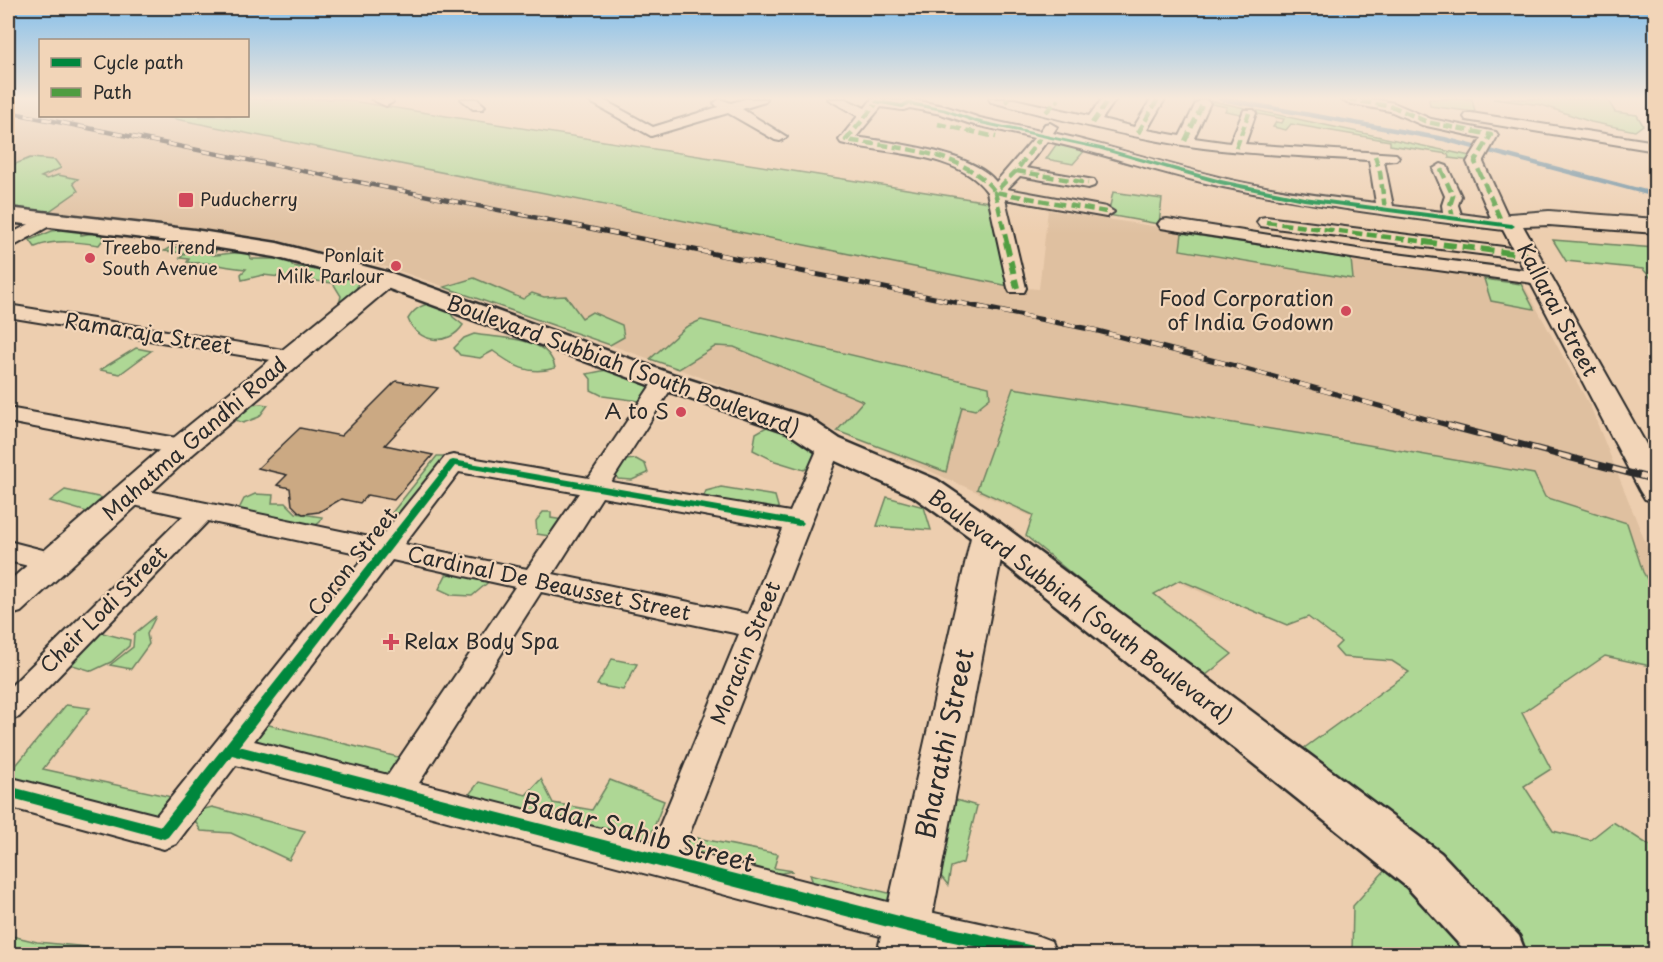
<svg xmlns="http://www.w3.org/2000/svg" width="1663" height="962" font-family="'Playpen Sans',sans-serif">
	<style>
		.built { fill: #dfc0a0 }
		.green { fill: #aed795; stroke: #6c8160; stroke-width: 1.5 }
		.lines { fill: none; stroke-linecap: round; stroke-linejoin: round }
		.stream { stroke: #668ca0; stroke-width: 4.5 }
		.building { fill: #cba983; stroke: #2b2b2b; stroke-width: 1.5 }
		.minor-casing { stroke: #2b2b2b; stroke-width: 4 }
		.tertiary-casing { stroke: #2b2b2b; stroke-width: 4 }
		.secondary-casing { stroke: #2b2b2b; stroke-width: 5 }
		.minor { fill: #f2d5b8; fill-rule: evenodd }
		.tertiary { fill: #f2d5b8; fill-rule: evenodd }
		.secondary { fill: #f2d5b8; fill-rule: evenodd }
		.rail-far2-casing { stroke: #2b2b2b; stroke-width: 4.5 }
		.rail-far1-casing { stroke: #2b2b2b; stroke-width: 5 }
		.rail-casing { stroke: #2b2b2b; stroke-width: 7 }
		.rail-far2 { stroke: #f2d5b8; stroke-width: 3; stroke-dasharray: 9; stroke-linecap: butt }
		.rail-far1 { stroke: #f2d5b8; stroke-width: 4; stroke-dasharray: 11; stroke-linecap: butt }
		.rail { stroke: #f2d5b8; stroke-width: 4.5; stroke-dasharray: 14; stroke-linecap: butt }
		.quiet-far1 { stroke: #4f9d41; stroke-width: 4.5; stroke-dasharray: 10 4.5; stroke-linecap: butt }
		.quiet { stroke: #4f9d41; stroke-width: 6; stroke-dasharray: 13 6; stroke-linecap: butt }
		.cycleway-casing { stroke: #f2d5b8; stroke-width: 4 }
		.cycleway { fill: #00873e; fill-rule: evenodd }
		.poi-dot { fill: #d1495b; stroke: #f2d5b8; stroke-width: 2 }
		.labels { text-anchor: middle; stroke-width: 4.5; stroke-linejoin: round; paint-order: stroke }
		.far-poi-label { font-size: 18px; fill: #2b2b2b; stroke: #f2d5b8; text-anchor: start }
		.poi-label { font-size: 21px; fill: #2b2b2b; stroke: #f2d5b8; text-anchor: end }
		.street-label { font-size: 21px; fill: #2b2b2b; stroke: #f2d5b8 }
		.near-street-label { font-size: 26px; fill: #2b2b2b; stroke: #f2d5b8 }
	</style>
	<rect width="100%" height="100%" fill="#edceaf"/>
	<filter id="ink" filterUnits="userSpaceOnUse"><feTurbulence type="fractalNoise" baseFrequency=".0167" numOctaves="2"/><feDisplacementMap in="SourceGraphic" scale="12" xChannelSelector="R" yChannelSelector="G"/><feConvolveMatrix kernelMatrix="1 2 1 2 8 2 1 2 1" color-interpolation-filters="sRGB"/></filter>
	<g filter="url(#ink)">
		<!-- built -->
		<polygon class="built" points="8,99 40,99 40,116 248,116 248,99 1014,287 1039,289 1048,210 1523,283 1591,408 1655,566 1655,580 1221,601 878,448 690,373 391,268 285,244 8,207"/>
		<!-- green -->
		<g class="green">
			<polygon points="248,99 339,99 995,203 1014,287 161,116 248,116"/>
			<polygon points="1188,99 1217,102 1475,157 1472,161 1449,158 1448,154 1390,145 1390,141 1291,124 1286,130 1273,127 1276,122 1282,123 1284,119 1248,112 1246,115 1225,111 1227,107"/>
			<polygon points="1429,99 1472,99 1475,112 1430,106"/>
			<polygon points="1493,99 1607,99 1615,112 1637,115 1643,125 1635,131 1591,122 1542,105"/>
			<polygon points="1058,142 1087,148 1073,164 1046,159"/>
			<polygon points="30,158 55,160 61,168 41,177 47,179 58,175 78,179 73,183 78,191 48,212 8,207 8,167"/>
			<polygon points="1113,192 1162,199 1159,224 1108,215"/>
			<path d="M64,229L81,231V235L99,232L104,238L99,245C78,242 55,239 35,247L30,240L52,231Z"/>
			<polygon points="1182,233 1351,259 1353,279 1180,250"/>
			<polygon points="1553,240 1655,248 1655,283 1643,269 1566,261"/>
			<path d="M210,243L216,251L213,255C225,255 238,250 250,254L251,259H287L293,266L357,277C360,295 349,306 336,316L341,296L333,283L263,275L242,280L241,274L246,269C233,268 220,265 207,263C200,262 194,264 187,262L189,259L180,258L185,253L164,251L169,248Z"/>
			<polygon points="474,278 523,299 532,293 544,297 566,296 582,318 592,312 622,325 624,337 610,345 444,287"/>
			<polygon points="1484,279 1521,284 1534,309 1491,301"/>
			<path d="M431,303L448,309L453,317L463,325C449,347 417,343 408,319C414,309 420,306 431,303Z"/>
			<polygon points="701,320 989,387 990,398 975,410 962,407 946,472 837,431 863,401 734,347 716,346 679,369 650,359 686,327"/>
			<path d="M474,334C500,339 549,335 555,368C528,376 514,366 493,351L480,358L460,355L454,348L464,338Z"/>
			<polygon points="136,348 151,351 120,374 100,370"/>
			<polygon points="621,367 661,378 647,402 603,396 591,390 591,379 587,374"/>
			<polygon points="1013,388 1334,439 1534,474 1545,497 1627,523 1643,572 1655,593 1655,667 1605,656 1522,713 1551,769 1524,786 1553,831 1590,840 1613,822 1647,844 1655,846 1655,954 1501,954 1424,870 1289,759 1409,672 1392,661 1343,657 1335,648 1341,642 1308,617 1287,625 1180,580 1154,594 1232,654 1200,680 1026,536 1033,515 977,489"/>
			<polygon points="261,404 268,405 259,417 243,423 236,420 236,417 250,405"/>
			<polygon points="770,425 827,443 820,461 804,470 775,461 753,450 756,433"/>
			<polygon points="437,456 452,456 402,520 391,514"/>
			<polygon points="636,459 645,464 648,473 632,480 618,479 614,472 626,460"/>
			<polygon points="721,487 775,496 779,510 768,514 703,498 706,491"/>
			<polygon points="65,490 118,501 97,515 50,501"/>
			<polygon points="255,494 273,495 272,503 286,503 296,513 322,517 320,522 309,530 237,513 244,499"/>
			<polygon points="887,497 924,507 931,530 877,526"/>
			<polygon points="543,512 551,512 551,518 570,521 556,537 537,534 536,521"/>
			<polygon points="460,572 492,579 472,596 452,595 439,589 446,575"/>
			<polygon points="156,616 147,634 149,644 131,669 110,665 133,647 134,634"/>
			<polygon points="91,630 130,640 129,646 111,662 92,671 63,662"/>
			<polygon points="612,659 637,664 623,690 597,685"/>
			<polygon points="66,705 90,708 43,769 176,798 163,825 8,787 8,775"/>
			<polygon points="257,722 410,760 394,785 239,746"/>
			<polygon points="541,779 553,803 592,810 610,780 664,801 646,848 463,802 479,782 526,795"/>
			<polygon points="946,797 977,806 963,863 951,867 948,885 928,860"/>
			<polygon points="212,807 305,831 289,860 231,833 201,831 190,813"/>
			<polygon points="677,834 778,854 774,868 793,871 777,874 666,861"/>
			<polygon points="1387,868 1470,937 1485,954 1352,954 1353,906"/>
			<polygon points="810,874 905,897 900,911 816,893"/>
			<polygon points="8,935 37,942 108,949 107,954 8,954"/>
		</g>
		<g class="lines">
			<!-- stream -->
			<polyline class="stream" points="1221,99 1444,139 1656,195"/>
		</g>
		<!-- building -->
		<polygon class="building" points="396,381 438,388 385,445 433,455 394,500 367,495 360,503 341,499 319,512 303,514 299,512 292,505 290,488 277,485 287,475 258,468 300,428 341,436"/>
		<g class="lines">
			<!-- minor casing -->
			<g class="minor-casing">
				<g id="minor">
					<polygon points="371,99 391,99 393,102 386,106"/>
					<polygon points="461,99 477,99 485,106 483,109 473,109"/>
					<polygon points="585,99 602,99 653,127 718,107 714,103 720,99 731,103 745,99 767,99 765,102 742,109 787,137 780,141 775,140 728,113 651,136"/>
					<path d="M828,99H846L865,108L872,99L900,101L908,99L944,106L980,118L1040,131L1045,124L1050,123L1057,127L1053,133C1110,146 1165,164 1222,178C1272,190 1324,197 1376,203L1369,160C1299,156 1228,154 1159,141C1103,131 1048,116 991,102L989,99H1014L1089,116L1102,99H1116L1102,119L1134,127L1151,99H1165L1147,130L1180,136L1196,103L1204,99L1210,103L1194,138L1230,143L1244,110H1254L1256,113L1245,144L1396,154L1399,157L1396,160L1384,161L1393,206L1443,212L1442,205L1445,196L1433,169L1441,164L1447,166L1461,196L1458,205L1461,214L1491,218L1467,162L1482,138L1422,125L1390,111L1347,103L1340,99H1372L1394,103L1431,119L1496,132L1498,135L1483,162L1510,221L1518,222L1521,226L1518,230L1512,231C1415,219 1319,207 1223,187C1164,175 1106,154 1047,141L1026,168L1094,180L1096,183L1094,186L1088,188L1020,176L1007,189L1106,207L1114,212L1106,217L1005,199L1026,288L1024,292H1010L1008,288L987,192C959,152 884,154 841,143L839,140L858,116ZM881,107L903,110L910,108L941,114L971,124L1034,138L996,182C974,152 892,143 856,137Z"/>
					<polygon points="1471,113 1656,142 1656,151 1466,120 1464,117 1466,114"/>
					<polygon points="47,215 53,216 56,220 53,224 14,246 8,247 8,235"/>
					<polygon points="1266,217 1527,250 1533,251 1536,255 1533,259 1527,260 1260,226 1257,222 1260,218"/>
					<polygon points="1167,219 1364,250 1540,272 1547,274 1549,278 1547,282 1540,284 1364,260 1161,228 1158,224 1161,220"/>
					<polygon points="8,305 289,351 296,353 299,357 296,361 289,363 8,317"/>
					<path d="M665,374L673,376L676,381L611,482L790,512L821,441L829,438L837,441L841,446L683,850L907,907L1038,936L1051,941L1056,954H959L907,943L236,765L176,844L164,849L8,807V777L157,815L366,555L208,521L19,717L8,721V689L183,516L120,502L117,496L120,490L129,487L379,539L445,457L453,455L589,478L657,376ZM459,472L579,493L527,569L404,544ZM602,497L783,529L748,614L553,574ZM392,560L515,587L388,775L254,741ZM541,592L739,634L653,842L419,783Z"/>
					<polygon points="8,408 182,439 190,442 194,447 190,452 182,455 8,422"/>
					<polygon points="8,541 62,555 66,562 62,569 53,572 8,561"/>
				</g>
			</g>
			<!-- tertiary casing -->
			<g class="tertiary-casing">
				<g id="tertiary">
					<polygon points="1549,211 1656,219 1656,233 1549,225 1523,226 1656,462 1656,502 1645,499 1640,491 1501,226 1509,214"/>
					<polygon points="385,272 394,274 397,279 394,284 193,454 21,612 8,616 8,582 171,440 376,274"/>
					<polygon points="989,521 1001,524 1006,533 925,954 877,954 972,533 977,524"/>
				</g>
			</g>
			<!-- secondary casing -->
			<g class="secondary-casing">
				<polygon id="secondary" points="8,208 194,230 277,243 394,274 675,375 809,418 840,439 937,480 1001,524 1441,853 1519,936 1526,954 1468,954 1407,887 977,542 913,496 818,453 787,432 655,387 376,284 275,257 194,244 8,222"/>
			</g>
			<!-- minor -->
			<use href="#minor" class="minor"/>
			<!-- tertiary -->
			<use href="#tertiary" class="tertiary"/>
			<!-- secondary -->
			<use href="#secondary" class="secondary"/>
			<!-- rail-far2 casing -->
			<g class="rail-far2-casing">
				<polyline id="rail-far2" points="8,112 663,243"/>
			</g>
			<!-- rail-far1 casing -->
			<g class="rail-far1-casing">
				<polyline id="rail-far1" points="655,242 1094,330 1235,366 1455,427"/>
			</g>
			<!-- rail casing -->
			<g class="rail-casing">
				<polyline id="rail" points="1450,426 1656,480"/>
			</g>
			<!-- rail-far2 -->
			<use href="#rail-far2" class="rail-far2"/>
			<!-- rail-far1 -->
			<use href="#rail-far1" class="rail-far1"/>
			<!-- rail -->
			<use href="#rail" class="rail"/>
			<!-- quiet-far1 -->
			<g class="quiet-far1">
				<path d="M880,99L846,140C892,147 966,151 995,192L1106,212"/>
				<polyline points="1347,99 1394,107 1427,122 1491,135 1475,162 1503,225"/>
				<polyline points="1005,102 1009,99"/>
				<polyline points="1046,112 1059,99"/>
				<polyline points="1092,123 1109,99"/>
				<polyline points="938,124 996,137"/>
				<polyline points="1138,133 1158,99"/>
				<polyline points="1185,141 1203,103"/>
				<polyline points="1236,148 1249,113"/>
				<polyline points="1375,156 1380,172 1385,209"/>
				<polyline points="1441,169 1453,196 1450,205 1453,218"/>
				<polyline points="1016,171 1088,183"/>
				<polyline points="1266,222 1436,243"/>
				<polyline points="1007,243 995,192 1016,171 1042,136 1036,135"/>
			</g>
			<!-- quiet -->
			<g class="quiet">
				<polyline points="1006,242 1017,288"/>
				<polyline points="1424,242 1527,255"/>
			</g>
			<!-- cycleway casing -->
			<g class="cycleway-casing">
				<g id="cycleway">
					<polygon points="877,100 902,104 907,101 946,109 977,120 1101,147 1221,180 1304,197 1512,224 1515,226 1512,228 1304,201 1220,184 1098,149 976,123 943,111 908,105 903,108 875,103 874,102"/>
					<polygon points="453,460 799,520 802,521 804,523 802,525 799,526 455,466 239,746 907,918 1038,947 1043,949 1045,954 1009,954 907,932 232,755 168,837 164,839 8,797 8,786 161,826 450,461"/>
				</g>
			</g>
			<!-- cycleway -->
			<use href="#cycleway" class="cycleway"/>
		</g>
	</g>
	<!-- sky -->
	<linearGradient id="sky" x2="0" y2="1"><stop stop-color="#83beea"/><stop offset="0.42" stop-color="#f7e9db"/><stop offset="1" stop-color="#f7e9db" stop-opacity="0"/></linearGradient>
	<rect width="1663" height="234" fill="url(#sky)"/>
	<!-- markers -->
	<g class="poi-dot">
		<rect x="178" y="192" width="16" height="16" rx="3"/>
		<circle cx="90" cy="258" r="6"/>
		<circle cx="396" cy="266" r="6"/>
		<circle cx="1346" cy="311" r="6"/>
		<circle cx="681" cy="412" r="6"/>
		<path d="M388 633h6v6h6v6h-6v6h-6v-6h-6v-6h6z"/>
	</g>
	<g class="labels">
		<!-- far-poi labels -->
		<g class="far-poi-label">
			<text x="200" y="206">Puducherry</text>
			<text x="102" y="254">Treebo Trend<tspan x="102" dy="21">South Avenue</tspan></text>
			<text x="384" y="262" text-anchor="end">Ponlait<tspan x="384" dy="21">Milk Parlour</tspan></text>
		</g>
		<!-- poi labels -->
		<g class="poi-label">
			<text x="1334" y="306">Food Corporation<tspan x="1334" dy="24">of India Godown</tspan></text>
			<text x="669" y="419">A to S</text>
			<text x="404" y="649" text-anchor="start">Relax Body Spa</text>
		</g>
		<!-- street labels -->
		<g class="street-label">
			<text transform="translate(1557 310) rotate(62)" y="7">Kallarai Street</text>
			<text transform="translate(148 334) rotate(9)" y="7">Ramaraja Street</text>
			<text transform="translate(623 366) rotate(20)" y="7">Boulevard Subbiah (South Boulevard)</text>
			<text transform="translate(195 439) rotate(-41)" y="7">Mahatma Gandhi Road</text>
			<text transform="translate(353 562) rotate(-52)" y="7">Coron Street</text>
			<text transform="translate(549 584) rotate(12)" y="7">Cardinal De Beausset Street</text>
			<text transform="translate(1080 607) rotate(37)" y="7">Boulevard Subbiah (South Boulevard)</text>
			<text transform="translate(104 610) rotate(-45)" y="7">Cheir Lodi Street</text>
			<text transform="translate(746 653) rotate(-68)" y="7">Moracin Street</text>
		</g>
		<!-- near-street labels -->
		<g class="near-street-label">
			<text transform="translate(945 744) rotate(-78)" y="9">Bharathi Street</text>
			<text transform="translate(638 833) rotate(15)" y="9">Badar Sahib Street</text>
		</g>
	</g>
	<!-- margin -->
	<rect width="1663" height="962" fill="none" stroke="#f2d5b8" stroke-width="30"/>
	<rect x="15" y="15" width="1633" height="932" fill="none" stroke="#2b2b2b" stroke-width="2" filter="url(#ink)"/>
	<!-- legend -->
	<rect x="39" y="39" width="210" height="78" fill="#f2d5b8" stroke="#a29180" stroke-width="1.5"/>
	<rect x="51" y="58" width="30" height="9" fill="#00873e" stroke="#a29180" stroke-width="1.5"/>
	<text x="93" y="69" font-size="18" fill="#2b2b2b">Cycle path</text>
	<rect x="51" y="88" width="30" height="9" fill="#4f9d41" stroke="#a29180" stroke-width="1.5"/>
	<text x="93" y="99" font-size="18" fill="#2b2b2b">Path</text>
</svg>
